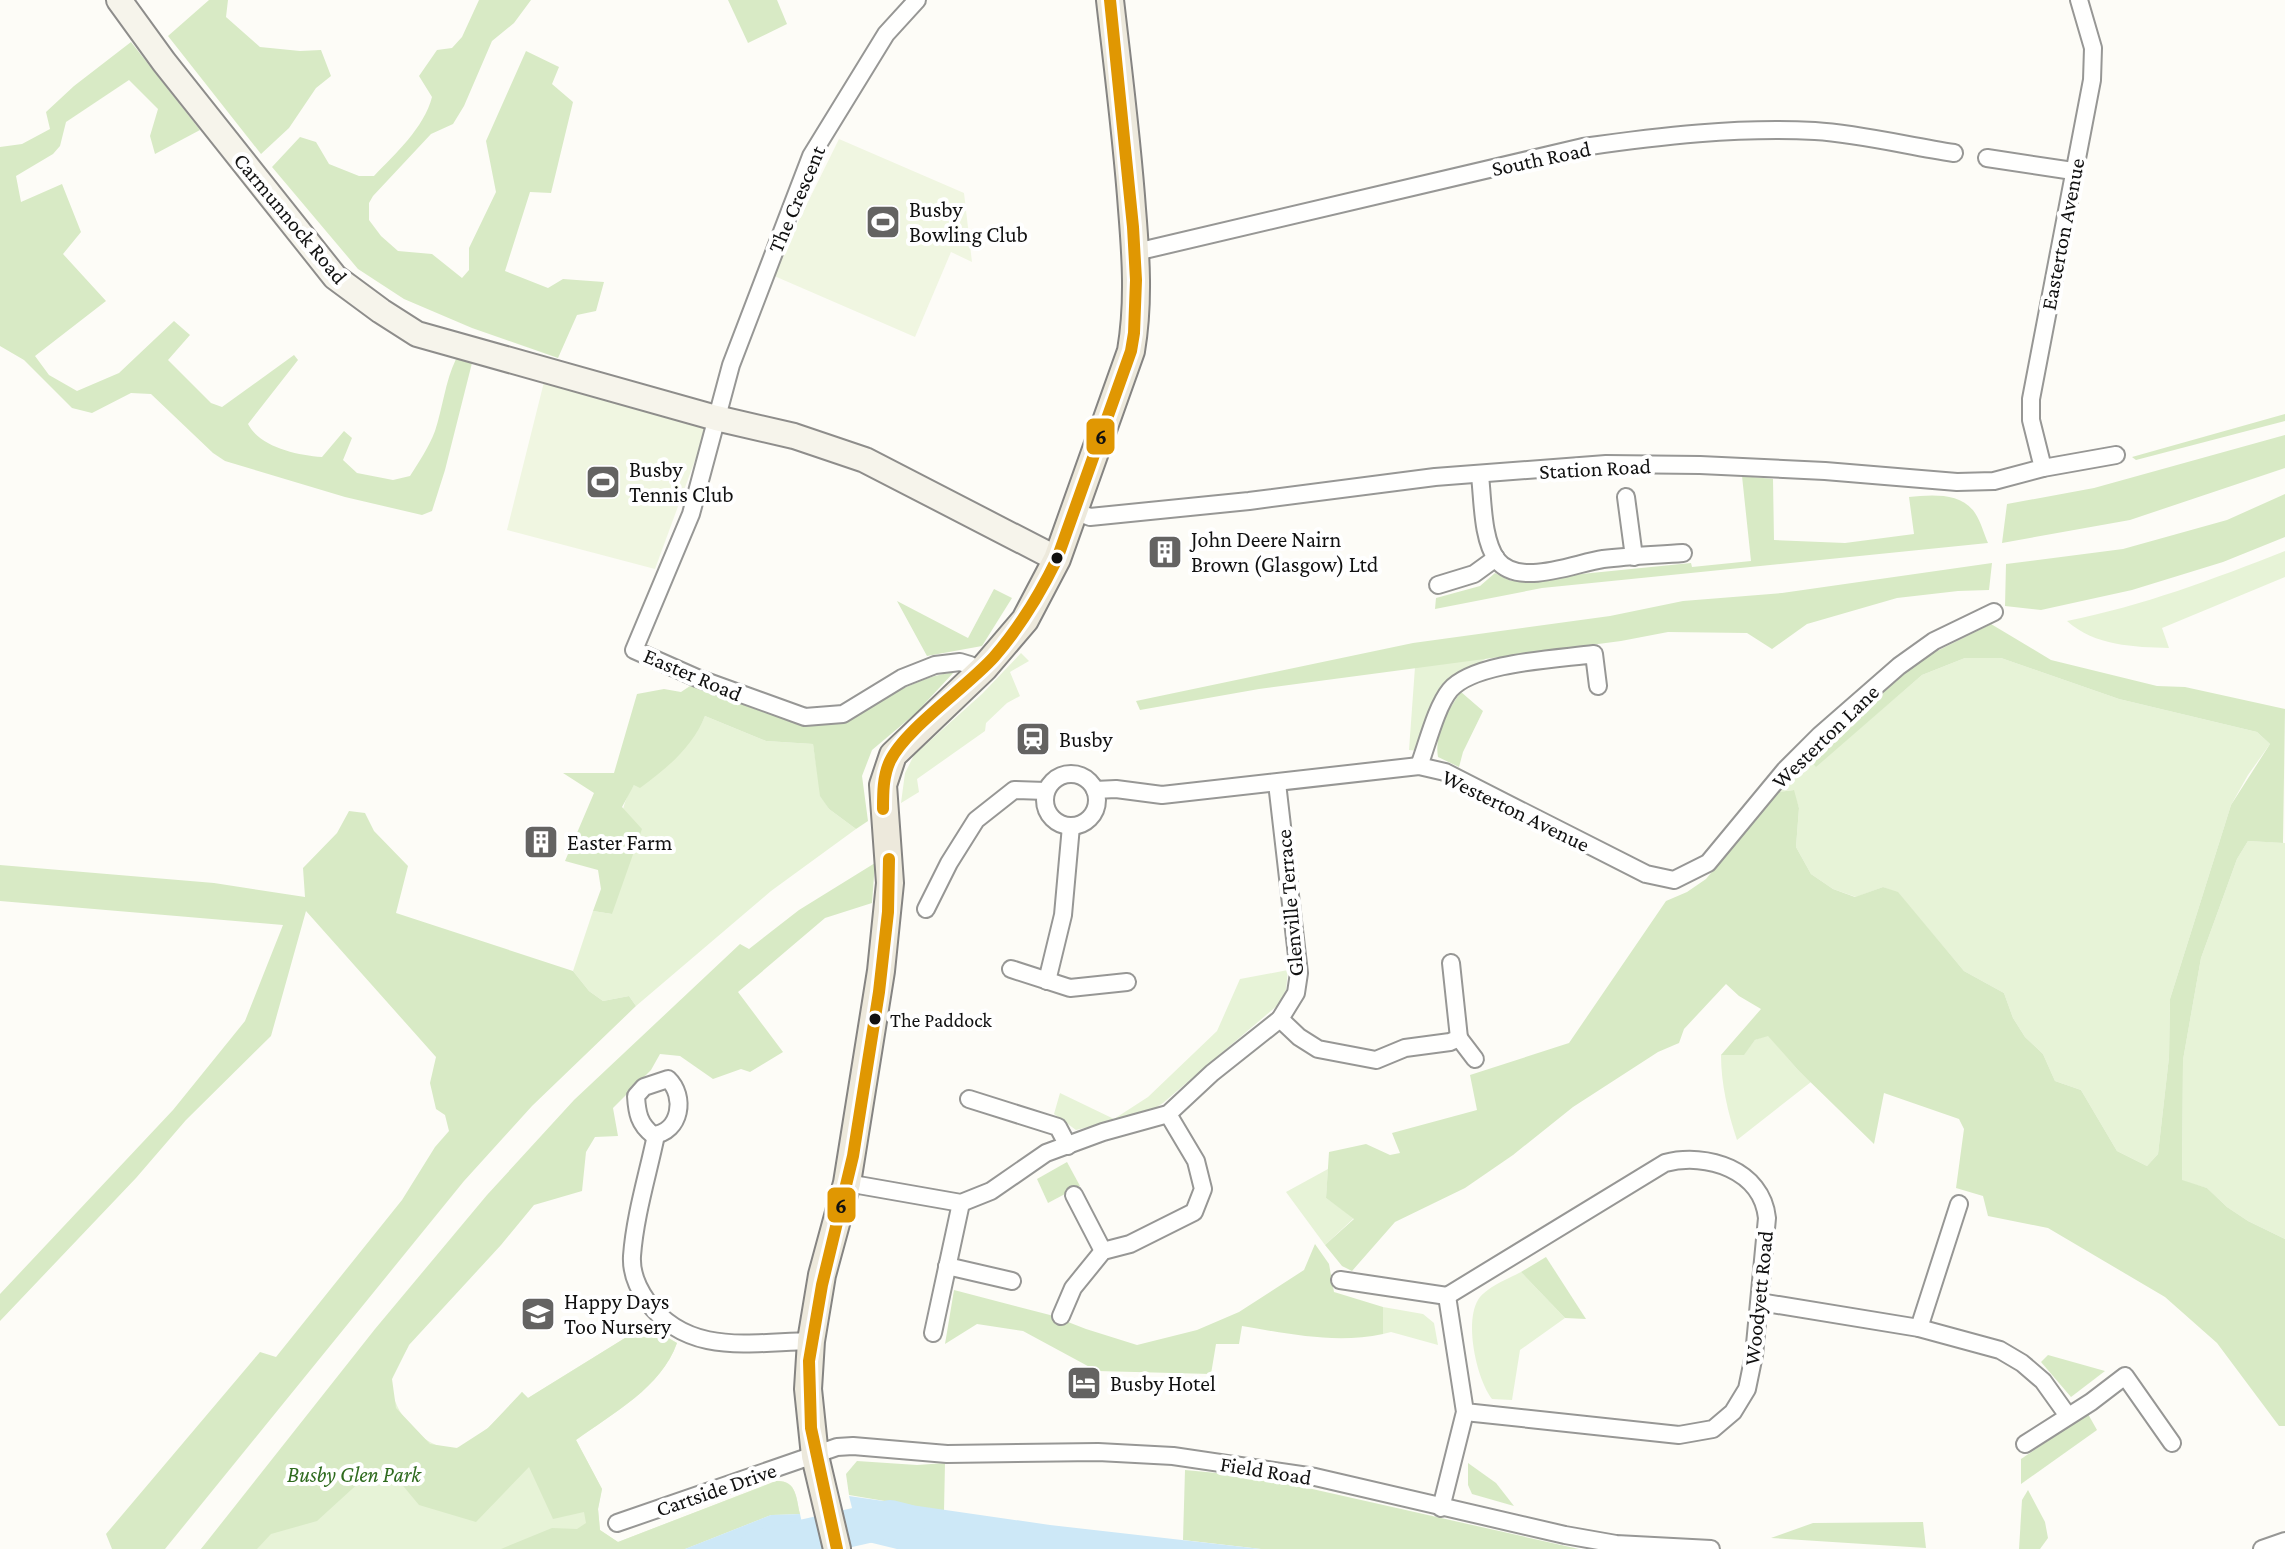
<svg xmlns="http://www.w3.org/2000/svg" width="2285" height="1549" font-family="'Crimson Pro',serif">
	<style>
		.green { fill: #e7f3d7 }
		.forest { fill: #d8eac5 }
		.pitch { fill: #f0f6e1 }
		.water { fill: #cde8f7 }
		.lines { fill: none; stroke-linecap: round; stroke-linejoin: round }
		.river { stroke: #cde8f7; stroke-width: 38 }
		.street-casing { stroke: #979795; stroke-width: 20 }
		.secondary-casing { stroke: #8e8d8b; stroke-width: 28 }
		.primary-casing { stroke: #858482; stroke-width: 30 }
		.street { stroke: #fffffe; stroke-width: 16 }
		.secondary { stroke: #f6f4eb; stroke-width: 24 }
		.primary { stroke: #ede9dc; stroke-width: 26 }
		.bus-1-casing { stroke: #fff; stroke-width: 18 }
		.bus-1 { stroke: #e09702; stroke-width: 12 }
		.bus-dot { fill: #111; stroke: #fff; stroke-width: 3 }
		.labels { text-anchor: middle; stroke-width: 8; stroke-linejoin: round; paint-order: stroke }
		.bus-label { font-size: 20px; fill: #111; stroke: #fff; text-anchor: start }
		.street-label { font-size: 22px; fill: #111; stroke: #fff }
		.poi-label { font-size: 22px; fill: #111; stroke: #fff; text-anchor: start }
		.park-label { font-size: 22px; font-style: italic; fill: #2f6b1f; stroke: #fff }
		.line-badge { stroke: #fff; stroke-width: 3 }
		.pale-badge-label { font-size: 22px; text-anchor: middle; font-weight: bold; fill: #111 }
	</style>
	<rect width="100%" height="100%" fill="#fdfcf7"/>
	<!-- green -->
	<g class="green">
		<path d="M2285,551V577L2162,628L2169,648C2134,647 2095,646 2067,621C2142,606 2214,579 2285,551Z"/>
		<polygon points="1021,653 1029,661 1010,672 1020,696 1007,703 986,723 985,731 917,779 919,792 901,803 905,773 914,755 982,694"/>
		<polygon points="1487,658 1458,677 1419,751 1409,750 1415,667"/>
		<polygon points="1965,658 2001,658 2119,699 2257,732 2270,744 2248,775 2231,805 2170,999 2169,1057 2158,1154 2147,1166 2117,1151 2081,1090 2055,1081 2043,1054 2025,1037 2013,1018 2004,993 1964,971 1898,893 1883,887 1856,897 1833,889 1811,874 1796,847 1799,808 1793,790 1777,792 1807,757 1816,766 1922,675"/>
		<path d="M705,716L766,741L813,744L821,796L829,809L856,829L771,891L636,1006L629,996L603,1001L589,991L573,971L593,911L612,914C615,881 614,809 634,785C654,758 692,748 705,716Z"/>
		<polygon points="2248,841 2285,843 2285,1239 2248,1221 2227,1207 2207,1188 2182,1181 2183,1060 2201,958 2237,859"/>
		<polygon points="1288,970 1286,990 1279,1004 1163,1103 1149,1112 1076,1130 1054,1114 1060,1093 1114,1119 1148,1097 1217,1031 1240,979"/>
		<path d="M1768,1035L1798,1070L1811,1082L1737,1140C1728,1113 1721,1084 1721,1055H1743L1755,1040Z"/>
		<polygon points="1328,1169 1326,1198 1354,1218 1325,1245 1286,1192"/>
		<path d="M1521,1272L1565,1318L1520,1350L1512,1400L1492,1399C1477,1380 1464,1323 1478,1300C1486,1287 1508,1279 1521,1272Z"/>
		<polygon points="1383,1307 1423,1314 1434,1323 1438,1345 1391,1332 1383,1334"/>
		<path d="M646,1325L677,1343C661,1388 613,1413 576,1440L602,1489L598,1509L600,1530L618,1542L776,1481C797,1480 796,1498 800,1514L771,1515L685,1549H201L409,1345C404,1355 394,1368 392,1379C387,1408 426,1453 456,1448C477,1444 508,1408 522,1392L528,1398Z"/>
	</g>
	<!-- forest -->
	<g class="forest">
		<polygon points="209,0 228,0 226,17 260,47 300,51 321,50 331,76 316,88 289,128 261,154 168,36"/>
		<path d="M479,0H531L514,23L492,41L464,106L453,124L431,134L373,196L369,203V220L381,236L398,251L432,254L462,278L469,270V248L496,192L486,141L526,51L559,67L552,84L573,102L551,193L530,192L505,271L548,288L563,279L604,282L596,311L577,315L558,358L472,328L404,299L358,269L272,167L300,137L316,142L329,164L359,176H374C395,154 424,128 432,97L419,76L437,50L452,48L462,37Z"/>
		<polygon points="728,0 777,0 787,24 748,43"/>
		<path d="M131,42L200,130L155,154L150,136L158,109L129,80L66,122L60,146L53,154L16,176L21,202L62,184L81,232L63,254L106,301L35,356L49,375L77,391L119,373L174,321L190,335L168,360L211,403L222,407L294,355L298,360L248,424C260,447 296,455 322,457L344,431L352,438L343,460L357,473L393,480L410,476C419,462 429,447 435,431C443,407 445,382 456,359L472,363L445,470L432,511L422,515L345,497L225,461L213,453L151,394L131,393L92,413L72,408L24,360L0,346V147L22,144L50,129L46,112L74,86Z"/>
		<polygon points="2285,414 2285,421 2136,460 2132,457"/>
		<polygon points="2285,435 2285,468 2130,520 2002,543 2007,504 2094,488"/>
		<path d="M1742,476L1773,479L1774,540L1845,543L1914,534L1909,497C1931,495 1961,492 1975,513C1981,522 1984,534 1988,543L1542,588L1435,609L1436,598L1480,586L1495,573L1511,581L1691,563L1692,567L1751,561Z"/>
		<polygon points="2285,494 2285,537 2223,562 2132,590 2041,610 2005,606 2006,564 2123,549 2227,520"/>
		<polygon points="1992,563 1989,590 1958,591 1897,598 1807,624 1772,649 1747,633 1668,632 1621,641 1259,689 1140,710 1136,701 1413,643 1610,616 1683,601 1782,593"/>
		<polygon points="994,589 1012,598 982,646 927,656 897,601 968,638"/>
		<polygon points="1991,624 2051,660 2157,686 2185,687 2285,709 2283,843 2248,841 2237,859 2201,958 2183,1060 2182,1180 2207,1188 2227,1207 2248,1221 2285,1239 2285,1426 2279,1426 2217,1343 2165,1297 2048,1228 1988,1216 1983,1196 1956,1188 1964,1129 1959,1119 1884,1093 1874,1144 1798,1070 1768,1036 1755,1040 1744,1055 1721,1055 1761,1009 1739,996 1726,984 1684,1029 1679,1043 1658,1052 1573,1107 1513,1155 1465,1188 1395,1222 1352,1271 1342,1266 1325,1245 1354,1219 1326,1198 1329,1152 1366,1144 1390,1155 1400,1153 1392,1133 1477,1110 1470,1075 1569,1043 1666,901 1687,892 1706,879 1777,792 1794,790 1799,808 1796,847 1811,874 1833,889 1855,897 1883,887 1898,892 1964,971 2004,993 2013,1018 2025,1037 2043,1054 2055,1081 2081,1090 2117,1151 2147,1166 2158,1154 2169,1057 2170,999 2231,805 2270,744 2257,732 2119,699 2001,658 1965,658 1922,675 1816,767 1807,757 1921,659"/>
		<path d="M954,672L916,713L872,750L862,776L868,821L856,829L829,809L820,796L813,744L766,741L705,716C692,748 667,768 640,788L634,785L622,807L642,829L612,914L593,911L601,889L598,870L565,861L594,793L563,773H614L637,694L664,689L681,692L690,686C736,698 798,735 843,721C854,718 865,709 875,704C901,689 925,676 954,672Z"/>
		<path d="M1461,692L1483,711L1463,752L1459,767L1438,757C1434,734 1447,711 1461,692Z"/>
		<polygon points="349,811 365,813 374,831 408,866 396,913 573,971 589,991 603,1001 629,996 636,1006 532,1106 464,1181 165,1549 112,1549 106,1534 260,1352 276,1357 402,1200 435,1147 449,1131 445,1115 436,1109 430,1083 436,1057 306,911 271,1036 186,1120 136,1178 0,1321 0,1294 173,1110 245,1021 283,925 0,901 0,865 214,883 305,897 303,868 337,833"/>
		<path d="M875,863L872,903L825,918L738,992L783,1052L750,1072L741,1069L713,1079L680,1056L660,1054L651,1070L613,1108L618,1136L595,1137L586,1152L582,1191L534,1205L501,1245L409,1345L392,1379L396,1408L430,1444L457,1448L488,1428L522,1392L528,1398L646,1325L677,1343C661,1388 613,1413 576,1440L602,1489L598,1509L600,1530L618,1542L776,1481C797,1480 796,1498 800,1514L771,1515L685,1549H501L552,1528L577,1529L586,1523L584,1512L553,1519L529,1467L476,1522L419,1505L394,1475L363,1479L317,1521L271,1534L257,1549H201L375,1329L487,1195L574,1100L740,944L749,949L799,910Z"/>
		<polygon points="1067,1162 1080,1186 1048,1203 1037,1179"/>
		<path d="M1315,1244L1329,1264L1334,1292L1383,1307V1334C1336,1344 1289,1334 1242,1326L1239,1344H1216L1211,1374L1097,1371L1023,1331L977,1324L945,1344L954,1290L1050,1315L1086,1329L1137,1345L1197,1330L1239,1312L1304,1270Z"/>
		<polygon points="1546,1257 1586,1319 1565,1318 1521,1272"/>
		<polygon points="2048,1355 2105,1371 2071,1397 2041,1362"/>
		<polygon points="2088,1414 2097,1430 2021,1484 2021,1459"/>
		<polygon points="857,1461 917,1465 945,1463 944,1511 849,1495 846,1474"/>
		<polygon points="1468,1463 1496,1483 1514,1506 1472,1494 1468,1485"/>
		<polygon points="1185,1470 1259,1477 1579,1549 1261,1549 1183,1540"/>
		<polygon points="2028,1490 2045,1522 2048,1538 2040,1549 2019,1549 2022,1500"/>
		<polygon points="1923,1522 1926,1548 1771,1538 1813,1523"/>
	</g>
	<!-- pitch -->
	<g class="pitch">
		<polygon points="839,139 964,193 972,262 951,252 915,337 772,275"/>
		<polygon points="544,382 704,425 705,433 655,569 507,530"/>
	</g>
	<!-- water -->
	<g class="water">
		<polygon points="849,1496 1050,1525 1261,1549 897,1549 860,1540"/>
		<polygon points="800,1514 808,1549 685,1549 771,1515"/>
	</g>
	<g class="lines">
		<!-- river -->
		<polyline class="river" points="757,1549 890,1519 906,1523"/>
		<!-- street casing -->
		<g class="street-casing">
			<g id="street">
				<polyline points="917,0 886,34 811,156 731,365 691,514 634,650 697,678 805,717 843,714 902,678 935,665 960,662 970,665 979,674"/>
				<polyline points="1987,158 2073,171"/>
				<path d="M1136,252L1583,147C1660,136 1737,127 1815,131C1861,134 1908,146 1954,153"/>
				<polyline points="2043,468 2031,420 2031,399 2092,80 2093,48 2079,0"/>
				<path d="M1480,476C1483,501 1482,539 1497,560C1519,588 1575,563 1603,559C1630,556 1657,555 1683,553"/>
				<polyline points="1626,497 1634,557"/>
				<polyline points="1074,511 1090,517 1249,501 1435,477 1606,464 1700,465 1825,471 1957,482 1994,481 2043,468 2116,455"/>
				<polyline points="1438,585 1474,574 1496,558"/>
				<path d="M1419,766C1427,745 1436,707 1450,690C1474,662 1558,659 1594,654L1598,686"/>
				<circle cx="1071" cy="800" r="26"/>
				<polyline points="1277,783 1299,973 1296,993 1280,1019"/>
				<polyline points="1095,790 1116,789 1162,795 1419,766 1445,772 1646,874 1674,880 1708,863 1785,770 1820,735 1899,666 1934,641 1994,612"/>
				<polyline points="926,909 949,863 976,820 1014,790 1046,791"/>
				<polyline points="1011,969 1070,988 1127,982"/>
				<polyline points="1047,981 1063,915 1071,826"/>
				<polyline points="1459,1038 1475,1059"/>
				<path d="M668,1079C686,1096 681,1132 653,1135C639,1124 637,1113 636,1096L644,1087Z"/>
				<polyline points="969,1099 1058,1127 1068,1146"/>
				<path d="M656,1135C648,1174 635,1215 632,1256C631,1273 637,1287 647,1301C688,1357 751,1342 811,1341"/>
				<polyline points="847,1183 961,1203 991,1191 1046,1153 1103,1132 1168,1114 1212,1073 1280,1019 1299,1037 1318,1049 1376,1060 1405,1048 1450,1042 1459,1038 1451,963"/>
				<polyline points="1074,1195 1103,1251"/>
				<polyline points="947,1266 1012,1281"/>
				<polyline points="1340,1280 1447,1296"/>
				<polyline points="1760,1302 1919,1328 2000,1350 2022,1363 2043,1381 2068,1416"/>
				<polyline points="1061,1316 1073,1288 1103,1251 1130,1244 1194,1212 1203,1189 1196,1161 1168,1114"/>
				<polyline points="1919,1328 1959,1204"/>
				<polyline points="933,1333 961,1203"/>
				<polyline points="2025,1444 2091,1402 2125,1376 2172,1443"/>
				<path d="M1441,1508L1465,1412L1447,1296L1665,1163C1707,1152 1762,1170 1767,1218L1754,1355L1747,1389L1733,1412L1713,1429L1679,1435L1465,1412"/>
				<polyline points="617,1523 837,1447 853,1446 947,1454 1098,1452 1173,1456 1315,1477 1565,1535 1616,1544 1711,1549"/>
				<polyline points="2262,1549 2285,1541"/>
			</g>
		</g>
		<!-- secondary casing -->
		<g class="secondary-casing">
			<polyline id="secondary" points="119,0 164,62 335,277 381,311 417,334 716,418 794,436 865,460 1057,559"/>
		</g>
		<!-- primary casing -->
		<g class="primary-casing">
			<path id="primary" d="M837,1549L815,1456L808,1389L811,1341L822,1275L847,1183L881,971L890,883L883,785L893,755L984,668L1025,620L1057,559L1131,351C1139,304 1136,257 1132,209C1127,139 1118,70 1110,0"/>
		</g>
		<!-- street -->
		<use href="#street" class="street"/>
		<!-- secondary -->
		<use href="#secondary" class="secondary"/>
		<!-- primary -->
		<use href="#primary" class="primary"/>
		<!-- bus-1 casing -->
		<g class="bus-1-casing">
			<g id="bus-1">
				<path d="M883,809C883,793 883,776 890,761C905,729 967,687 994,657C1020,627 1040,594 1057,559L1131,351L1134,333L1136,280L1133,227L1110,0"/>
				<polyline points="837,1549 811,1428 809,1361 822,1285 853,1156 879,992 888,912 889,859"/>
			</g>
		</g>
		<!-- bus-1 -->
		<use href="#bus-1" class="bus-1"/>
	</g>
	<!-- icons -->
	<defs>
		<g id="stadium-square" transform="scale(1.8)"><rect x="-9" y="-9" width="18" height="18" rx="4" fill="#646362" stroke="#fff"/><path d="M0-5a6.5 5 0 1 0 0 10a6.5 5 0 1 0 0-10ZM-3.5-1.8h7v3.6h-7Z" fill="#fff"/></g>
		<g id="building-square" transform="scale(1.8)"><rect x="-9" y="-9" width="18" height="18" rx="4" fill="#646362" stroke="#fff"/><path d="M-4-6H4V6H1V3H-1V6H-4ZM-2.5-4.3h1.7v1.8h-1.7ZM.8-4.3h1.7v1.8H.8ZM-2.5-1h1.7V.8h-1.7ZM.8-1h1.7V.8H.8Z" fill="#fff"/></g>
		<g id="station-square" transform="scale(1.8)"><rect x="-9" y="-9" width="18" height="18" rx="4" fill="#646362" stroke="#fff"/><path d="M-3-6H3Q5-6 5-4V2Q5 4 3 4L4.5 6H3L1.5 4h-3L-3 6H-4.5L-3 4Q-5 4-5 2V-4Q-5-6-3-6ZM-3.5-4v3h7v-3ZM-3.5 1v1.5H-2V1ZM2 1v1.5H3.5V1Z" fill="#fff"/></g>
		<g id="school-square" transform="scale(1.8)"><rect x="-9" y="-9" width="18" height="18" rx="4" fill="#646362" stroke="#fff"/><path d="M0-5L7-2L0 1L-7-2ZM-4 1L0 2.5L4 1V4Q0 6-4 4Z" fill="#fff"/></g>
		<g id="hotel-square" transform="scale(1.8)"><rect x="-9" y="-9" width="18" height="18" rx="4" fill="#646362" stroke="#fff"/><path d="M-6-4.5h1.5V1H6V5H4.5V3h-9V5H-6ZM-4 0a1.8 1.8 0 1 1 3.6 0ZM.5 0V-2.5h3Q6-2.5 6 0Z" fill="#fff"/></g>
	</defs>
	<g fill-rule="evenodd">
		<use href="#stadium-square" x="883" y="222"/>
		<use href="#stadium-square" x="603" y="482"/>
		<use href="#building-square" x="1165" y="552"/>
		<use href="#station-square" x="1033" y="739"/>
		<use href="#building-square" x="541" y="842"/>
		<use href="#school-square" x="538" y="1314"/>
		<use href="#hotel-square" x="1084" y="1383"/>
	</g>
	<!-- markers -->
	<g class="bus-dot">
		<circle cx="1057" cy="558" r="7"/>
		<circle cx="875" cy="1019" r="7"/>
	</g>
	<g class="labels">
		<!-- bus labels -->
		<g class="bus-label">
			<text x="890" y="1027">The Paddock</text>
		</g>
		<!-- street labels -->
		<g class="street-label">
			<text transform="translate(1541 158) rotate(-12)" y="8">South Road</text>
			<text transform="translate(796 199) rotate(-67)" y="8">The Crescent</text>
			<text transform="translate(291 218) rotate(50)" y="8">Carmunnock Road</text>
			<text transform="translate(2062 234) rotate(-79)" y="8">Easterton Avenue</text>
			<text transform="translate(1595 468) rotate(-3)" y="8">Station Road</text>
			<text transform="translate(693 674) rotate(23)" y="8">Easter Road</text>
			<text transform="translate(1825 736) rotate(-44)" y="8">Westerton Lane</text>
			<text transform="translate(1516 810) rotate(26)" y="8">Westerton Avenue</text>
			<text transform="translate(1289 903) rotate(-95)" y="8">Glenville Terrace</text>
			<text transform="translate(1758 1298) rotate(-84)" y="8">Woodyett Road</text>
			<text transform="translate(1266 1470) rotate(9)" y="8">Field Road</text>
			<text transform="translate(716 1489) rotate(-19)" y="8">Cartside Drive</text>
		</g>
		<!-- poi labels -->
		<g class="poi-label">
			<text x="909" y="217">Busby<tspan x="909" dy="25">Bowling Club</tspan></text>
			<text x="629" y="477">Busby<tspan x="629" dy="25">Tennis Club</tspan></text>
			<text x="1191" y="547">John Deere Nairn<tspan x="1191" dy="25">Brown (Glasgow) Ltd</tspan></text>
			<text x="1059" y="747">Busby</text>
			<text x="567" y="850">Easter Farm</text>
			<text x="564" y="1309">Happy Days<tspan x="564" dy="25">Too Nursery</tspan></text>
			<text x="1110" y="1391">Busby Hotel</text>
		</g>
		<!-- park labels -->
		<g class="park-label">
			<text x="354" y="1482">Busby Glen Park</text>
		</g>
	</g>
	<g class="line-badge">
		<rect x="1085" y="417" width="31" height="39" rx="8" fill="#e09702"/>
		<rect x="826" y="1186" width="31" height="38" rx="8" fill="#e09702"/>
	</g>
	<g class="pale-badge-label">
		<text x="1101" y="444">6</text>
		<text x="841" y="1213">6</text>
	</g>
</svg>
